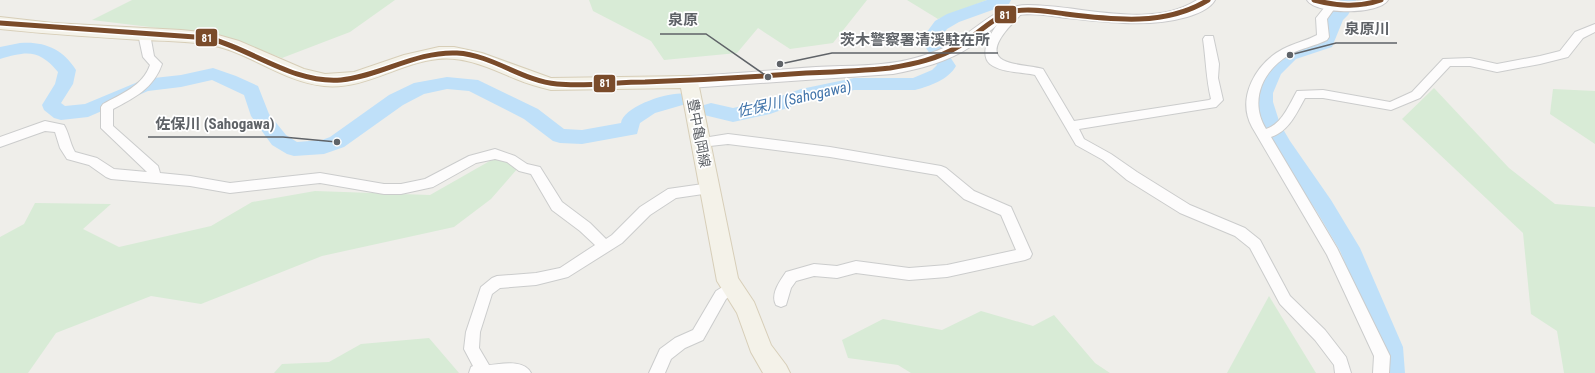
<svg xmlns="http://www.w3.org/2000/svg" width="1595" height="373" font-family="'Roboto Condensed','Noto Sans JP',sans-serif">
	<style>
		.green { fill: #d8ebd6 }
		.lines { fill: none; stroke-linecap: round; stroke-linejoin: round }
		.river { fill: #bfe0f9; fill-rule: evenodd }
		.minor-casing { stroke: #cbcccc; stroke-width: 2 }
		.secondary-casing { stroke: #cacacb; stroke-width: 2 }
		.primary-casing { stroke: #d7ceb8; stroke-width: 2 }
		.minor { fill: #fdfcfc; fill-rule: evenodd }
		.secondary { fill: #fdfcfc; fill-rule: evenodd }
		.primary { fill: #f4f2e9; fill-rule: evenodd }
		.bus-1-casing { stroke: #fff; stroke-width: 8 }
		.bus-1 { stroke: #7a4b2a; stroke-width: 5 }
		.labels { text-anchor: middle; stroke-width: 3.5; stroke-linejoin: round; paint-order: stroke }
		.street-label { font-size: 14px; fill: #5f6368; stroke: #fff }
		.water-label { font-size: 15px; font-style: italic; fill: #4174aa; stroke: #fff }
		.leader { fill: none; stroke: #5f6368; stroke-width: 1.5 }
		.callout-dot { fill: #5f6368; stroke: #fff; stroke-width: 1.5 }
		.callout-label { font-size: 15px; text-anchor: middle; font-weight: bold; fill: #5f6368; stroke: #fff; stroke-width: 3.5; stroke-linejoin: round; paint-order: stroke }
		.line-badge { stroke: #fff; stroke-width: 1.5 }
		.badge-label { font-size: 11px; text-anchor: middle; font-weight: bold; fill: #fff }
	</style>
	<rect width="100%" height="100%" fill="#efeeea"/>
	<!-- green -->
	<g class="green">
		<polygon points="132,0 395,0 350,32 282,58 224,36 92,20"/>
		<polygon points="589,0 867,0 833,43 790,49 758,28 737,53 664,60 651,41 593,11"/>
		<polygon points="907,0 987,0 938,19"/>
		<polygon points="1434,88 1509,168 1555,204 1595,207 1595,373 1564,373 1557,331 1531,314 1523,233 1402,119"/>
		<polygon points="1553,89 1595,91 1595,144 1550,114"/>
		<polygon points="502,154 518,168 491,199 454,227 322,256 201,304 151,296 56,333 28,373 0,373 0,237 24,224 35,203 111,204 83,229 119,247 211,226 252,202 315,191 430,195"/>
		<polygon points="1269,296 1316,373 1227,373"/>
		<polygon points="981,311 1033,326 1054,315 1095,363 1110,373 911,373 898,365 848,358 842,340 883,319 942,330"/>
		<polygon points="429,338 459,373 274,373 282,364 329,362 361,344"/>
	</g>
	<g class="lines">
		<!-- river -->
		<g class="river">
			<path d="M987,0H1011L1009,4L959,22L947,29L939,40L956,66C948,80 930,86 915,90H854L804,102L770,114L733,122L704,115L702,110L704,105L711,103L733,108L767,101L801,89L854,78H913L932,70L937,65L921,40L935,21L947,14Z"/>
			<polygon points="1340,0 1356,0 1348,15 1343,20 1332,47 1296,59 1281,74 1273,93 1273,102 1280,124 1290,141 1331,200 1360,248 1403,347 1405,373 1381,373 1381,347 1340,251 1317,212 1276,151 1262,124 1255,102 1255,93 1267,67 1284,51 1319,39 1327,18"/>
			<path d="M20,43C44,41 63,49 76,70L73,84L61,103L65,106L85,104L145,79L181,75L213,68L236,76L258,86L269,114L286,135L297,142L322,140L330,137L389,95L414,83L447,77L478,80L538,109L564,129L582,130L621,123C623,106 672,90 686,94L689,99L686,104L655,113L640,123L637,134L582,144L560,143L553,141L524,119L469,91L447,89L424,94L403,105L344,147L324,154L294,156L287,154L272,145L251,116L244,95L212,80L181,87L148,91L88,117L61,120L54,118L44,110L42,105L55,84L58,72C39,49 27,51 0,59V47Z"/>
		</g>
		<!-- minor casing -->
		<g class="minor-casing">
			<g id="minor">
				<path d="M1332,2L1336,3L1337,5L1327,19L1329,37L1327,40C1315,46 1301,48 1289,55C1262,71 1249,101 1266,129C1282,124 1289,105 1297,91L1323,90L1390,102L1412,92L1443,59L1470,58L1497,64L1540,56L1560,51L1575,32L1595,24V32L1583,38L1568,57L1540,64L1497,72L1470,66H1450L1420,98L1391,110L1323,98H1305C1296,114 1289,131 1271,137L1337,248L1390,356L1389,373H1373L1374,356L1327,255L1252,127C1236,98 1256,63 1283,49C1294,43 1306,41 1317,35L1316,18L1328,3Z"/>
				<path d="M1018,7L1022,8L1023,11C1018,19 1010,25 1005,32C978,67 1022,63 1043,69L1074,121L1209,100L1211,99C1206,79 1206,59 1203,39L1205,36H1213L1219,64L1218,78L1223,100L1216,107L1079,129L1084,139L1111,154L1137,172L1190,205L1245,228L1260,240L1290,296L1325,330L1346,357L1351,373H1335L1334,365L1315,340L1280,304L1250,248L1235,236L1180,213L1127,180L1103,160L1076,145L1035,75C1021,72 1002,73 990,64C974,50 1003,11 1018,7Z"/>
				<path d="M144,30L148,31L150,34L154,56L162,64C154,88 134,98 113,109V126L158,166L160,173L190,176L230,183L320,173L384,184H401L425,179L469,156L495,149L515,156L527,164L540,167L562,202L590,223L606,239L612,235L640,207L668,189L710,183L715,184L717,188L715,192L710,193L676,198L650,215L622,243L568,277L536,285L500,288L492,294L480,332L479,348L489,365C502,364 524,359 531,373H469L471,367L473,366L464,349L466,332L481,287L492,278L497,276L536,273L560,268L595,245L580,231L552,210L531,174L519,171L507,162L495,159L476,163L433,187L401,194H384L320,183L230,193L190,186L111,179L106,177L89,165L67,159L60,148L55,132L45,131L0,147V137L45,121L64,125C69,133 70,144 75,152L97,158L114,169L147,172L101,128V107L103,104C121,94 143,86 150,65L143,57L138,34L140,31Z"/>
				<path d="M728,134L830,147L941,166L946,168L974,191L1011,207L1032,254L1030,258L1025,260L947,277L909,280L856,273L837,278L814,276L796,281L791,288L786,305L781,307L776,305C770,294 780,281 786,272L814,264L837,266L856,261L909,268L947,265L1016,250L1001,215L964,199L937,175L830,157L728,144L701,147L697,145L695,142L697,139Z"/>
				<polygon points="732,281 737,283 739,287 737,291 726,299 703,340 685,348 671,359 665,373 649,373 660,349 675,338 693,330 716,291"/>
			</g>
		</g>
		<!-- secondary casing -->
		<g class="secondary-casing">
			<g id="secondary">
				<path d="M1197,0H1215C1210,9 1197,14 1187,17C1148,28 1107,22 1067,18C1051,16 1031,12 1015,16C997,21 985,37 970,47C948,62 919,69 893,74L689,88L683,86L681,82L683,78L689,76C731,74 773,70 816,67C849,65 883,67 915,58C930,54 946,48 959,39C982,24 999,5 1028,5C1081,5 1150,30 1197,0Z"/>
				<path d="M1307,0L1348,2L1388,0C1379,15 1316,15 1307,0Z"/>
			</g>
		</g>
		<!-- primary casing -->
		<g class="primary-casing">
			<path id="primary" d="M0,17L53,23L181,30L211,33L239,41L304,69L325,74L354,72L404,55L439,47H454L482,53L551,78L689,76L695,78L698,82L738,278L754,302L771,345L786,365L790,373H763L751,352L737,313L717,281L681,88L551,90C539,87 528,84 516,79C491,69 466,56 438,59C399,63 365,90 324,86C283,82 251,53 211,45C188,41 165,41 142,40C94,37 47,34 0,29Z"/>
		</g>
		<!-- minor -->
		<use href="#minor" class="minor"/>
		<!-- secondary -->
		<use href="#secondary" class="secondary"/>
		<!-- primary -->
		<use href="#primary" class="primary"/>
		<!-- bus-1 casing -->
		<g class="bus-1-casing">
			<g id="bus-1">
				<path d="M1314,0C1337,6 1358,8 1381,0"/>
				<path d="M0,23L209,38C253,50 294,84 341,80C381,76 416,51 457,53C493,55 522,81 557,84C586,87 616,82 645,82C699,80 752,77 806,73C834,72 862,71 890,68C914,64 938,59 959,46C977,35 993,16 1015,11C1032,8 1050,12 1066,14C1114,20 1166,26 1208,0"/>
			</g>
		</g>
		<!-- bus-1 -->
		<use href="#bus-1" class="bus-1"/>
	</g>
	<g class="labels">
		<!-- street labels -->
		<g class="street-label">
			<text transform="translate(699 133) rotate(79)" y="5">豊中亀岡線</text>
		</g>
		<!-- water labels -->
		<g class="water-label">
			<text transform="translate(794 99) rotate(-13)" y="5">佐保川 (Sahogawa)</text>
		</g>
	</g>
	<!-- callouts -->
	<path class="leader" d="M768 77L706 34H660M1290 55L1336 43H1397M780 64L832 53H998M337 142L283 137H148"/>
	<g class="callout-dot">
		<circle cx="768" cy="77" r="4"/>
		<circle cx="1290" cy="55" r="4"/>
		<circle cx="780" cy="64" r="4"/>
		<circle cx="337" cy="142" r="4"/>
	</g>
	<g class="callout-label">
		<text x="683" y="25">泉原</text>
		<text x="1367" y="34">泉原川</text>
		<text x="915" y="45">茨木警察署清渓駐在所</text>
		<text x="215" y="129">佐保川 (Sahogawa)</text>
	</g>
	<g class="line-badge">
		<rect x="994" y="5" width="23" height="19" rx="4" fill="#7a4b2a"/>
		<rect x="195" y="28" width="23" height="19" rx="4" fill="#7a4b2a"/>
		<rect x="593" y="74" width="23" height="19" rx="4" fill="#7a4b2a"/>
	</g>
	<g class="badge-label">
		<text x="1005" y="19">81</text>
		<text x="207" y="42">81</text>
		<text x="605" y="87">81</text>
	</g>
</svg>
